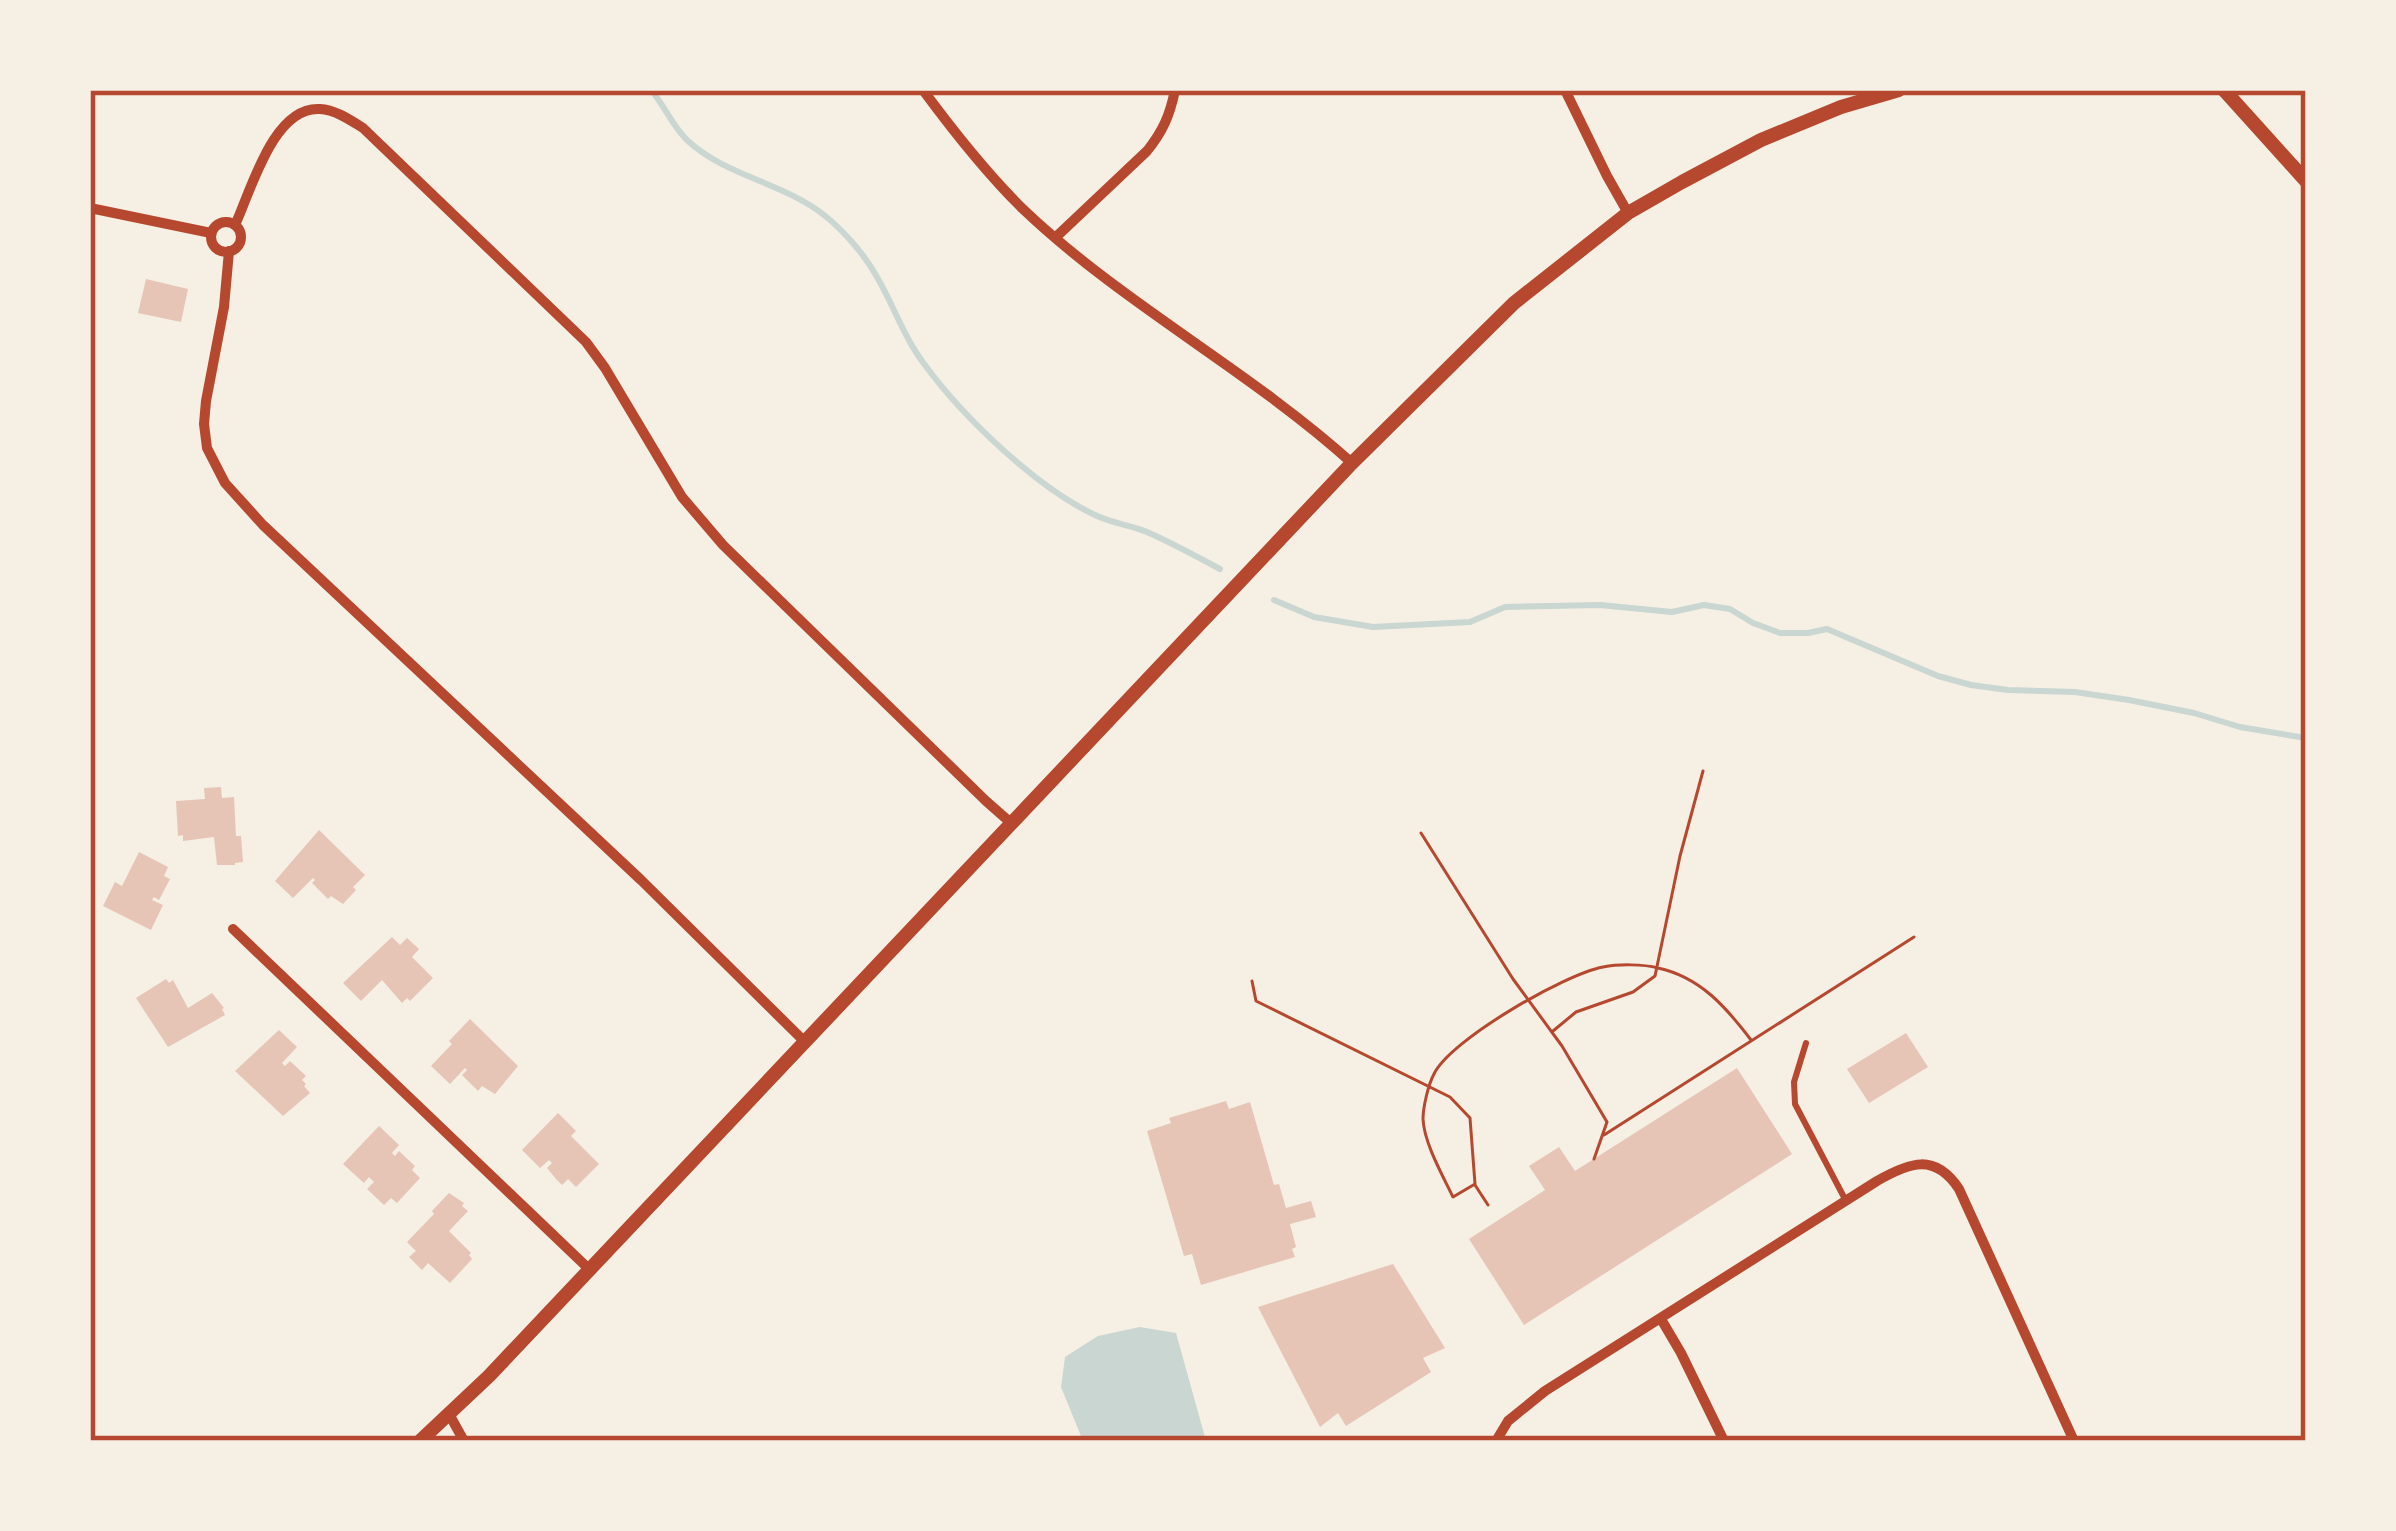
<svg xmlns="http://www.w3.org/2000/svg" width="2396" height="1531" font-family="Quicksand,sans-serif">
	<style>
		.water { fill: #c9d6d2 }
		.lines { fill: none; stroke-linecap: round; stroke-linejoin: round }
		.stream { stroke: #c9d6d2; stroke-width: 6 }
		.building { fill: #e6c5b7 }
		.path { stroke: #b5482f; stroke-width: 3 }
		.service { stroke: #b5482f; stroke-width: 6 }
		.minor { stroke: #b5482f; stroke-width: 10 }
		.tertiary { stroke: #b5482f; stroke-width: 14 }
		.neatline { fill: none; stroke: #b5482f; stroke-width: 4.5 }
	</style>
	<rect width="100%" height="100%" fill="#f6efe4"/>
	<!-- water -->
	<polygon class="water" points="1140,1327 1176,1333 1206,1441 1083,1441 1061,1387 1065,1357 1098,1336"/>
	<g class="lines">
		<!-- stream -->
		<g class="stream">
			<path d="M651,90C665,106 672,126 688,141C726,176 784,183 824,215C844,231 865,255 877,277C894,306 904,338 925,365C963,417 1037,488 1095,515C1111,523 1130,525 1147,532C1172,543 1196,556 1220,569"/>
			<polyline points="1274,600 1314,617 1373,627 1470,622 1505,607 1600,605 1672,612 1704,605 1730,609 1753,623 1780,633 1808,633 1827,629 1938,676 1971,685 2008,690 2075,692 2129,700 2194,713 2240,727 2306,738"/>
		</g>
	</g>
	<!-- building -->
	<g class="building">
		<polygon points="146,279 188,289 181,322 138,313"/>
		<polygon points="221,787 222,798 234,797 236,836 241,836 243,862 235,863 235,865 217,865 214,837 183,841 183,835 178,836 176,801 205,799 204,788"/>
		<polygon points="319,830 365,875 353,887 356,890 343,904 331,896 328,899 312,883 315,880 313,878 293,898 275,881"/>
		<polygon points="139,852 168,867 164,876 170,879 159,900 154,897 152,900 163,905 151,930 103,906 115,882 122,886"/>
		<polygon points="392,937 400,945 407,938 419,949 412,957 433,978 410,1001 407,998 402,1003 382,980 361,1001 343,983"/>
		<polygon points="166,979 169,983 173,980 188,1008 212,993 224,1008 222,1009 225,1015 168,1047 136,998"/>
		<polygon points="470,1019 518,1066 495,1094 482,1086 478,1091 462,1075 467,1070 465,1068 450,1084 431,1066 452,1044 449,1041"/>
		<polygon points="279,1030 297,1047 282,1063 285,1066 290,1061 306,1076 302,1080 306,1084 304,1086 310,1093 283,1116 235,1071"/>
		<polygon points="1906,1033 1928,1067 1869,1103 1847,1069"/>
		<polygon points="1737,1068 1792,1154 1524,1325 1469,1239 1545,1190 1529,1166 1559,1147 1575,1171"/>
		<polygon points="1226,1101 1229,1109 1250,1102 1274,1185 1279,1184 1286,1208 1311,1201 1316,1217 1290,1224 1296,1247 1292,1249 1295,1257 1201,1285 1192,1254 1184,1256 1147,1131 1171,1123 1169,1118"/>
		<polygon points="558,1113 576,1131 571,1136 599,1164 576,1187 568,1179 562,1185 556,1179 547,1168 552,1163 549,1160 540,1168 522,1150"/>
		<polygon points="379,1126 399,1145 392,1153 395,1156 399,1151 415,1166 412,1170 420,1178 397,1203 391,1198 384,1205 367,1189 374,1182 369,1177 364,1183 343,1164"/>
		<polygon points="449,1193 464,1203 462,1206 468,1211 449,1231 471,1253 469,1255 472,1259 450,1283 428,1263 422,1270 409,1257 416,1251 407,1242 434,1214 432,1211"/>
		<polygon points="1393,1264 1445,1348 1423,1358 1431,1372 1346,1426 1338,1413 1320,1427 1258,1307"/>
	</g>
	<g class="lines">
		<!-- path -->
		<g class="path">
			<polyline points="1421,833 1513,979 1562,1046 1607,1122 1594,1159"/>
			<path d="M1252,981L1256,1001L1450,1097L1470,1118L1475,1184L1453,1197C1443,1176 1424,1143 1423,1119C1423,1108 1428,1085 1434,1074C1450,1040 1565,974 1603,967C1618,964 1643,964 1658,968C1700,977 1726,1007 1751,1040"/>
			<polyline points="1553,1031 1576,1012 1633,992 1655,976 1680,856 1703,771"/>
			<polyline points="1604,1135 1914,937"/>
			<polyline points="1475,1185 1488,1205"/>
		</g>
		<!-- service -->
		<polyline class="service" points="1806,1043 1794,1082 1795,1104 1846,1201"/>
		<!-- minor -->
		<g class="minor">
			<path d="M923,90C954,132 986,173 1024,210C1124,305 1249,370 1352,463"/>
			<polyline points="1565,90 1607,176 1628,213"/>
			<polyline points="90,208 211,233"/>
			<circle cx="226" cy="237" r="15"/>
			<path d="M235,225C251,191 273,106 320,109C336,110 350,120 363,128L586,342L605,368L682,497L723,545L986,801L1011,823"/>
			<path d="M1056,237L1147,151C1163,131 1170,115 1175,90"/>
			<polyline points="229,251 224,307 206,401 204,424 207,448 225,483 263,525 641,880 805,1042"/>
			<polyline points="233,929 589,1269"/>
			<polyline points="1661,1319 1681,1353 1724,1441"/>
			<polyline points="449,1414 464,1441"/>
			<path d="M1496,1441L1508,1421L1545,1391L1877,1181C1910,1162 1935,1153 1959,1189L2074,1441"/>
		</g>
		<!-- tertiary -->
		<g class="tertiary">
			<polyline points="2224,90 2306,181"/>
			<polyline points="420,1441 489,1376 1352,463 1514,303 1628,213 1682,182 1761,140 1841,107 1899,90"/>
		</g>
	</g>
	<!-- border -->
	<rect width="2396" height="1531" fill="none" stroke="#f6efe4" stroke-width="186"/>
	<rect x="93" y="93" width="2210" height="1345" class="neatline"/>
</svg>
